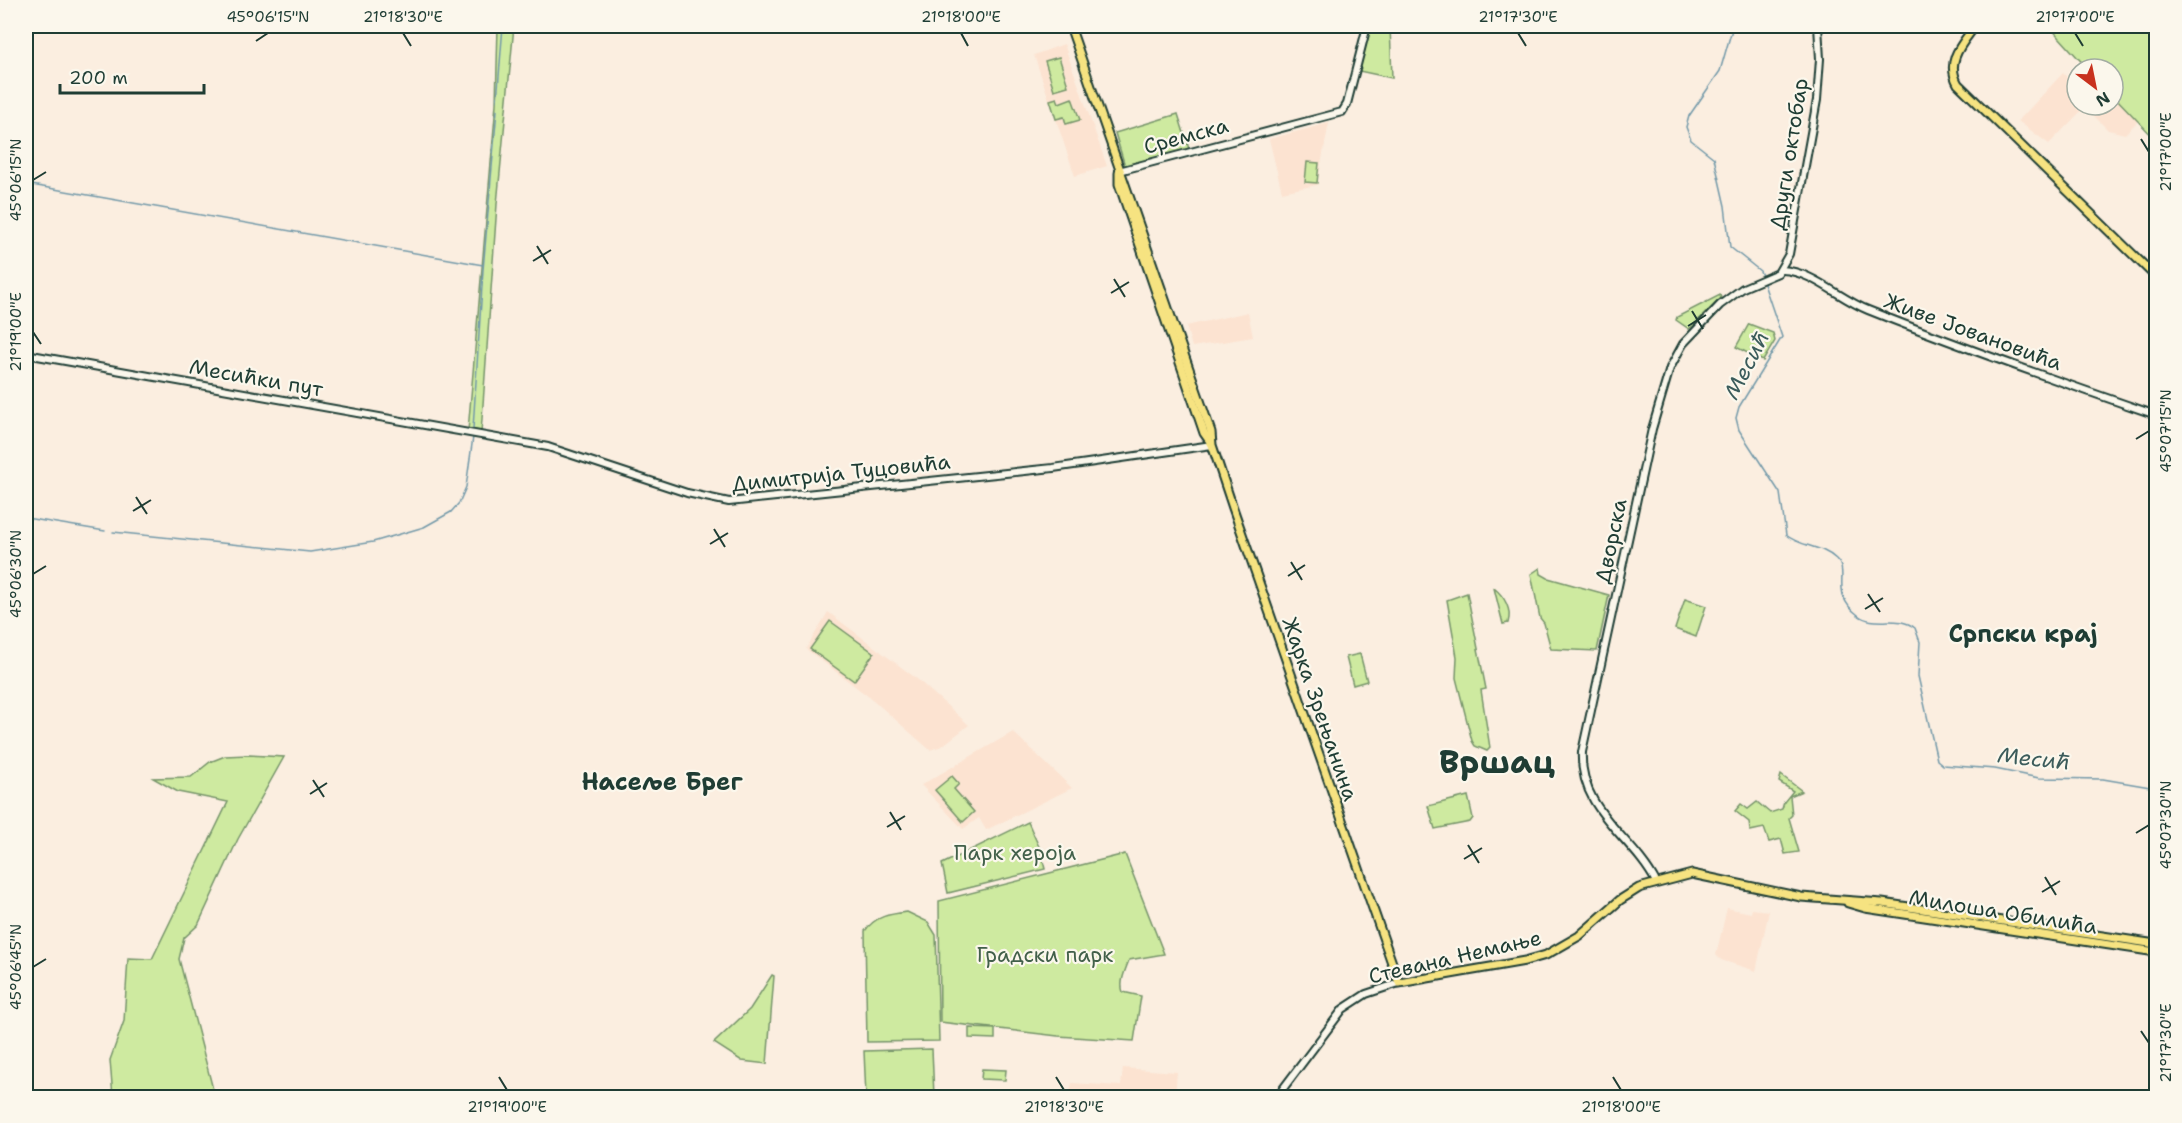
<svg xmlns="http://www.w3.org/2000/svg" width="2182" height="1123" font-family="'Shantell Sans',sans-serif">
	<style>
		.built { fill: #fce3d1 }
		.green { fill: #ceeaa0; stroke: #76946a; stroke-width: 1.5 }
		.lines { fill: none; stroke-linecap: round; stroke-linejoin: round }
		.stream { stroke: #7399a9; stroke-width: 1.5 }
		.secondary-casing { stroke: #1f3d34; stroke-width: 10 }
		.primary-casing { stroke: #1f3d34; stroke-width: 11 }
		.secondary { stroke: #fbf7ec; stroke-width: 6 }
		.primary { stroke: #f6e381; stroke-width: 7 }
		.ticks { fill: none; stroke: #1f3d34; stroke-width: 2 }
		.labels { text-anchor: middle; stroke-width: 4.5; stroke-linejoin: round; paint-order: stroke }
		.street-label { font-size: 21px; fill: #1f3d34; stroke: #fbf7ec }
		.park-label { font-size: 21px; fill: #42604a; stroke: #fbf7ec }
		.water-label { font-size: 22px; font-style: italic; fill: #3b5c5b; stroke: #fbf7ec }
		.quarter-label { font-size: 24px; font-weight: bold; fill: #1f3d34; stroke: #fbf7ec }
		.town-label { font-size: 33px; font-weight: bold; fill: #1f3d34; stroke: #fbf7ec }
		.neatline { fill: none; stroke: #1f3d34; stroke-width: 2 }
		.ticks-label { font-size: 15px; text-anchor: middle; fill: #1f3d34 }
	</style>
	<rect width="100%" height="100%" fill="#fbeee0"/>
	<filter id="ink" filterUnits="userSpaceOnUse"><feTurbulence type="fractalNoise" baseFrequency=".0167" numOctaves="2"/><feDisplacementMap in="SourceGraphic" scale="12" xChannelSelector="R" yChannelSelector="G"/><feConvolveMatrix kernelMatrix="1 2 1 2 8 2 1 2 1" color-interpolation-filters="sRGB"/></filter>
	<g filter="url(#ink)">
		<!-- built -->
		<g class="built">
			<polygon points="1064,44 1107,166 1075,176 1034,55"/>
			<polygon points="2063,73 2073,84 2077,82 2077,105 2113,105 2113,95 2138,121 2125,134 2108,130 2085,107 2049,144 2018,121"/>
			<polygon points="1329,123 1317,185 1282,192 1269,139"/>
			<polygon points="1248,312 1253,337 1192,347 1186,326"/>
			<polygon points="828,612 917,679 969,725 942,746 930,750 873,700 806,649"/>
			<polygon points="1013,732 1072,788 986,830 979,818 963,829 921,785"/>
			<polygon points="1727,908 1751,913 1752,909 1769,911 1756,971 1721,960 1716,955"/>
			<polygon points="1123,1068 1177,1072 1175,1097 1069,1097 1072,1083 1121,1086"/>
		</g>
		<!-- green -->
		<g class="green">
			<polygon points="498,26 514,26 497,204 481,433 468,431 496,104"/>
			<polygon points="1371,26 1390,26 1392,78 1359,71"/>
			<polygon points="2049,26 2156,26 2156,140 2113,95 2113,69 2088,69"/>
			<polygon points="1059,57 1068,86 1054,90 1045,61"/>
			<polygon points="1057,98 1059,103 1072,98 1080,120 1066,124 1064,117 1056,119 1050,100"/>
			<polygon points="1178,114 1189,149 1125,166 1115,133"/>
			<polygon points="1307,162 1319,163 1317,183 1305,182"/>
			<polygon points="1720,295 1721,298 1689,329 1676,320 1677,317"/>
			<polygon points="1749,324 1773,333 1775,341 1763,361 1736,347"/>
			<polygon points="1540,568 1541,574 1548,578 1609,595 1597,651 1551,649 1544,623 1540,618 1531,574"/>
			<path d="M1494,588C1505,597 1512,610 1508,623L1503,624Z"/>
			<polygon points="1467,593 1486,689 1481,690 1490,748 1487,751 1475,746 1472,741 1456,678 1457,657 1447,600"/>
			<polygon points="1685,599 1706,606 1696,637 1675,629"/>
			<polygon points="830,621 874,653 854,681 810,649"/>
			<polygon points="1360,654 1367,681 1353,685 1346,657"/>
			<polygon points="248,755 284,757 238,839 198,925 184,938 179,959 215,1097 113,1097 110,1060 124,1021 128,958 152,959 228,802 178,792 153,778 191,777 210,762 225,756"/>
			<polygon points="1781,775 1802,791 1790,796 1792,815 1789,818 1799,852 1785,854 1781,839 1769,842 1764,828 1750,831 1749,822 1735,811 1741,804 1748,809 1757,802 1770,813 1782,809 1784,802 1793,791 1779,782"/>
			<polygon points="952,776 959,784 954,789 974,812 963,822 935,790"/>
			<polygon points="1468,796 1473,818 1470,822 1435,829 1428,806"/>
			<polygon points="1028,822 1040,849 1045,869 948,893 942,864"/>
			<path d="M1125,854L1164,954L1129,960C1126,969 1119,982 1123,992L1141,996L1134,1041L1058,1036L940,1022L939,901Z"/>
			<path d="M907,912L928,922L936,935L939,1041L867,1042L865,931C875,916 890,914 907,912Z"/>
			<polygon points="772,975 774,976 767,1064 742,1061 714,1043 750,1009"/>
			<polygon points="969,1028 995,1029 995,1039 969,1038"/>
			<polygon points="932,1049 934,1097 866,1097 864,1051"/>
			<polygon points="982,1069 1006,1070 1005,1080 981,1079"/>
		</g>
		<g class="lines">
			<!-- stream -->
			<g class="stream">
				<polyline points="1733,26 1720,71 1689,116 1686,127 1691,140 1714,158 1725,206 1730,247 1760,271 1762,276"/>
				<polyline points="497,101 503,26"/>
				<polyline points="26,184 483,265"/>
				<path d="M1763,281L1782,337L1739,407L1736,418L1739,430L1780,493L1786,535C1800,547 1822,545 1836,559C1851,573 1829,593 1858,615C1874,628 1897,614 1915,628L1920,642L1918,676L1937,760L1943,765L1995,769L2039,778L2103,779L2156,788"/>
				<polyline points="473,429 483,270 497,110"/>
				<polyline points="26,518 105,531"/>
				<polyline points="113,532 310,552 373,542 424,527 451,512 459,503 466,487 473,437"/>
			</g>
			<!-- secondary casing -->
			<g class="secondary-casing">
				<g id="secondary">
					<polyline points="1119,171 1342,112 1347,104 1367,26"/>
					<path d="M1782,270C1812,271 1840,299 1868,310C1963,348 2060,382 2156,415"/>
					<polyline points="26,354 548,447 687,493 729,502 1053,468 1212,445"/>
					<path d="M1656,882C1632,836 1579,811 1582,752L1652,429L1670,368L1683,344L1720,305L1743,288L1778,273L1789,254L1817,100L1820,59L1818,26"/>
					<polyline points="1276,1098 1343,1009 1366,994 1399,983"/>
				</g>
			</g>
			<!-- primary casing -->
			<g class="primary-casing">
				<g id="primary">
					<polyline points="1070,26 1211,432 1212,445 1233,508 1399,983 1525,961 1546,955 1579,936 1620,900 1639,888 1692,874 1801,897 1882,903 2156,944"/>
					<path d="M1975,26C1962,44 1945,61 1958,84L2156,277"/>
					<polyline points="1119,173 1119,184 1204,433 1211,443"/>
					<polyline points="1848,903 1865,908 2156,952"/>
				</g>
			</g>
			<!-- secondary -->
			<use href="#secondary" class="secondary"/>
			<!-- primary -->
			<use href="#primary" class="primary"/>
		</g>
	</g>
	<!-- ticks -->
	<path class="ticks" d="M403,33L411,46M961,33L968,46M1518,33L1526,46M2075,33L2083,46M256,41L268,33M2141,139L2149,152M33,180L46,172M537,246L548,264M533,261L551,250M1114,279L1125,297M1111,293L1129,282M1692,311L1703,329M1688,326L1706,315M33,332L41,344M2136,439L2149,431M136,497L147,514M133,511L151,500M714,529L725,547M710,544L728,533M1291,562L1302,580M33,574L46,566M1288,576L1305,565M1868,594L1880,612M1865,609L1883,598M313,780L324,797M310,794L327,783M890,812L901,830M887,827L905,816M2136,833L2149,825M1468,845L1479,863M1464,859L1482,848M2045,877L2056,895M2042,892L2060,881M33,967L46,959M2141,1031L2149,1043M499,1077L507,1090M1056,1077L1064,1090M1613,1077L1621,1090"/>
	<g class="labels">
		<!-- street labels -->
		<g class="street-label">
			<text transform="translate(1186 136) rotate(-15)" y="7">Сремска</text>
			<text transform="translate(1789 154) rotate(-81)" y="7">Други октобар</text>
			<text transform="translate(1973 332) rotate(20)" y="7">Живе Јовановића</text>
			<text transform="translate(256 378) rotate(10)" y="7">Месићки пут</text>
			<text transform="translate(841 473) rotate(-6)" y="7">Димитрија Туцовића</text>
			<text transform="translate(1611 541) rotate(-78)" y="7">Дворска</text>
			<text transform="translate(1320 709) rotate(71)" y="7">Жарка Зрењанина</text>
			<text transform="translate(2003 912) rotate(9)" y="7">Милоша Обилића</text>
			<text transform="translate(1455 957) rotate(-13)" y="7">Стевана Немање</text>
		</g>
		<!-- park labels -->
		<g class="park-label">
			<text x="1015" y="860">Парк хероја</text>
			<text x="1045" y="962">Градски парк</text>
		</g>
		<!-- water labels -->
		<g class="water-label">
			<text transform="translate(1746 365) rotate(-63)" y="8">Месић</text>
			<text transform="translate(2034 758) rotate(6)" y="8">Месић</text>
		</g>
		<!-- quarter labels -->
		<g class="quarter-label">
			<text x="2023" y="642">Српски крај</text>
			<text x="662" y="790">Насеље Брег</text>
		</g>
		<!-- town labels -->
		<g class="town-label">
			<text x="1497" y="773">Вршац</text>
		</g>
	</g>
	<!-- margin -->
	<rect width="2182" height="1123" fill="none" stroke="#fbf7ec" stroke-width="66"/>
	<!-- north arrow -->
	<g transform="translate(2095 87) rotate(148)"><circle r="28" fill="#fbf7ec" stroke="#a3ada2" stroke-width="1.5"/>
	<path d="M0-4.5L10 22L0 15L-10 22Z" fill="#c8321e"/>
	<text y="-9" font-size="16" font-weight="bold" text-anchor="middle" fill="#1f3d34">N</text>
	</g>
	<!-- scale -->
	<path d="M60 84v9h144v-9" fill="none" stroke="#1f3d34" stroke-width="3"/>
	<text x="69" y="84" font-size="18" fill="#1f3d34" stroke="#fbf7ec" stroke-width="4.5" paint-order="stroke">200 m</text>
	<rect x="33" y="33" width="2116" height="1057" class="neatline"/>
	<g class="ticks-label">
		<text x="268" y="22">45°06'15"N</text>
		<text x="403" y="22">21°18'30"E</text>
		<text x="961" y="22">21°18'00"E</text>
		<text x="1518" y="22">21°17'30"E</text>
		<text x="2075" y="22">21°17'00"E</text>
		<text transform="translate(2166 152) rotate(-90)" y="5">21°17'00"E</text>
		<text transform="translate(16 180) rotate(-90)" y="5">45°06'15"N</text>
		<text transform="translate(16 332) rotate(-90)" y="5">21°19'00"E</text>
		<text transform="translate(2166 431) rotate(-90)" y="5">45°07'15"N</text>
		<text transform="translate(16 574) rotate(-90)" y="5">45°06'30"N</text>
		<text transform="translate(2166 825) rotate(-90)" y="5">45°07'30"N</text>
		<text transform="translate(16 967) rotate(-90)" y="5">45°06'45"N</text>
		<text transform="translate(2166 1043) rotate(-90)" y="5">21°17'30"E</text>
		<text x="507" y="1112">21°19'00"E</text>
		<text x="1064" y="1112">21°18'30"E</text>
		<text x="1621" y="1112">21°18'00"E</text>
	</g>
</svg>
